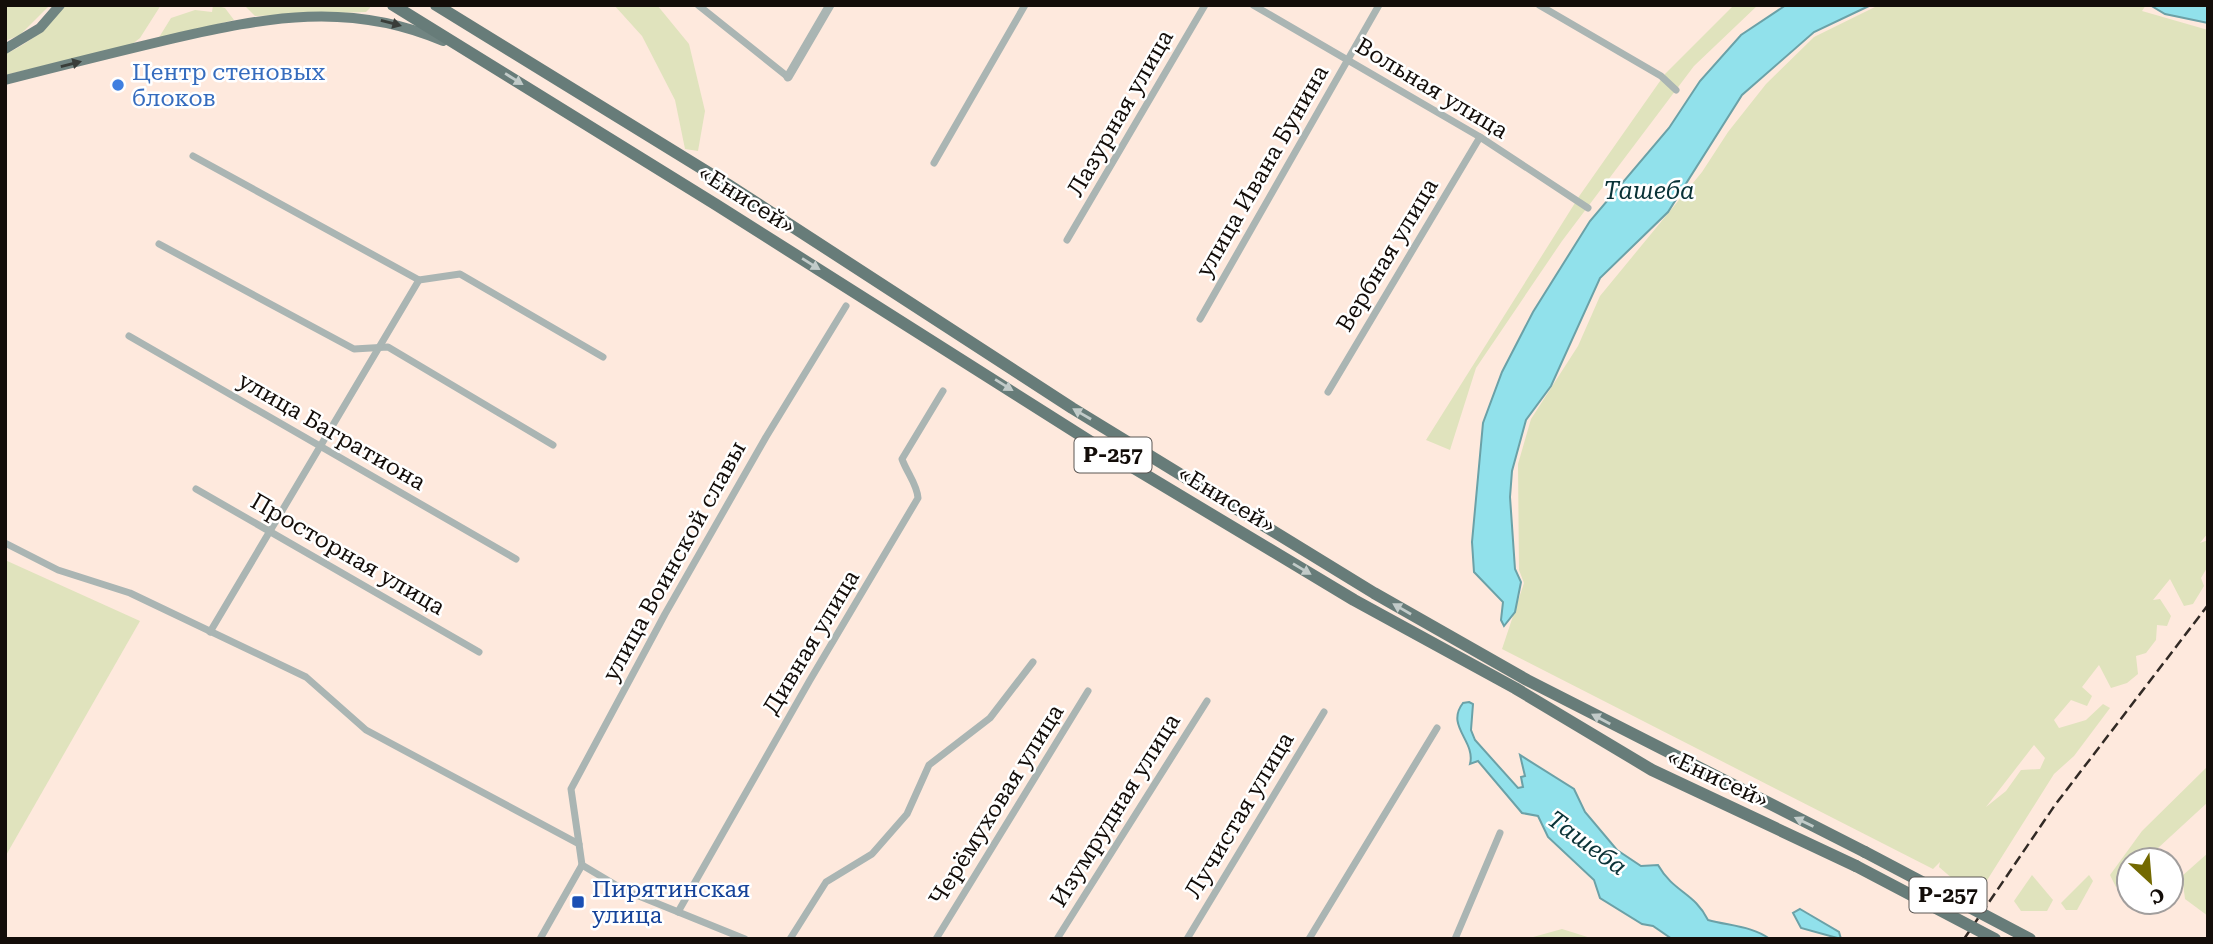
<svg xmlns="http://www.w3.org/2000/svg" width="2213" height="944" font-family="'Roboto Serif',serif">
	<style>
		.green { fill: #e0e3bd; fill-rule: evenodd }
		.water { fill: #91e1eb; stroke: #6ba1a7; stroke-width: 2 }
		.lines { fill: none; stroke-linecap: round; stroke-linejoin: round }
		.minor { stroke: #aab5b3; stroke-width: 7 }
		.tertiary { stroke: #aab5b3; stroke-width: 9 }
		.primary { stroke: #718582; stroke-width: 10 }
		.trunk { stroke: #677c79; stroke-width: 12 }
		.rail { stroke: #322a25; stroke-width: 2.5; stroke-dasharray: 10 5; stroke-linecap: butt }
		.trunk-bridge { stroke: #677c79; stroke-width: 12 }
		.oneway { fill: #393d39 }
		.oneway2 { fill: #c2cbc9 }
		.shop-dot { fill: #3f7fe0; stroke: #fff; stroke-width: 2.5 }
		.transit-dot { fill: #1a4fb4; stroke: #fff; stroke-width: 2.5 }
		.labels { text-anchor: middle; stroke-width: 5; stroke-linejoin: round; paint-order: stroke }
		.shield { fill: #fff; stroke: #5a5653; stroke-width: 2 }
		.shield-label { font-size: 21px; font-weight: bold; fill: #130d09 }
		.shop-label { font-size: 23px; fill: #366cbe; stroke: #fff; text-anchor: start }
		.street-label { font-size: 23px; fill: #130d09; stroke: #fff }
		.transit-label { font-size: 23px; fill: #164399; stroke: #fff; text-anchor: start }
		.water-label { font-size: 24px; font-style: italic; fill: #0a3237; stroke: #fff }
	</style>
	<rect width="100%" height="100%" fill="#fee9dd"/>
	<!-- green -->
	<g class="green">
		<polygon points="5,5 50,5 20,35 5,41"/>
		<path d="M65,5H161L140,38L131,45L5,75V54C30,43 49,27 65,5Z"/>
		<polygon points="213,5 225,8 234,20 158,39 171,18 195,10 212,12"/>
		<polygon points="244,5 370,5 370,8 366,12 255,16"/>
		<polygon points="614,5 657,5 689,44 705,111 698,151 685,149 675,100 642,36"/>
		<polygon points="1734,5 1758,5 1694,66 1562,241 1476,368 1450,450 1426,440 1580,195 1665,74"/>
		<path d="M1879,5H2146L2142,11L2208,30V533L2200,543L2208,540V566L2201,578L2204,586L2193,604L2184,606L2170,579L2153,600L2160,599L2171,616L2167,626L2157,625L2156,640L2146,653L2136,656L2138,674L2127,683L2111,688L2099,665L2082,687L2092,696L2087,706L2071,700L2054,720L2059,728L2086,720L2103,704L2110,708L2074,756L2054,774L1979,893L1968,892L1939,867L1940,862L1933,869L1502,649L1524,583L1519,570L1518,464L1531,419L1578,346L1600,296L1702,172L1728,132L1766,84L1814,37ZM2034,745L2045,758L2040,769L2021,770L2006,791L1986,807Z"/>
		<polygon points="5,560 140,621 5,857"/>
		<polygon points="2208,766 2208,802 2145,860 2129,860 2129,875 2116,887 2110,875 2142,831"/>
		<polygon points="2208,853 2208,916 2185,899 2182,876"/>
		<polygon points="2032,875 2053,900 2047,911 2021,911 2014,901"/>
		<polygon points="2089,875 2093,881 2077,910 2066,910 2061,903"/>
		<polygon points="1562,929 1594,939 1526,939"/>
	</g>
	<!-- water -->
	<g class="water">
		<polygon points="1786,5 1871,5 1814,32 1742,95 1668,212 1600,278 1551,386 1526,420 1512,471 1510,497 1515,569 1521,582 1515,612 1504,626 1501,620 1503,602 1474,572 1472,542 1483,423 1502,372 1533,312 1590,221 1669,128 1700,81 1741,35"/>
		<polygon points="2150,5 2208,5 2208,23 2165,14"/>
		<path d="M1469,702L1473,704L1471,730L1475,740L1518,788L1523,787L1521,777L1525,776L1520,755L1574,789L1585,812L1617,850L1641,866L1658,865C1674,893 1694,892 1708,920C1730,926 1752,926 1770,939H1672L1653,926L1642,924L1600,898L1594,880L1548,837L1538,816L1522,813L1478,761L1470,764C1476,741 1445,726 1463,703Z"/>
		<polygon points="1800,909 1839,932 1841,939 1801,928 1793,913"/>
	</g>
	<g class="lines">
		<!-- minor -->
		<g class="minor">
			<polyline points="698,5 788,77"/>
			<polyline points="1253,5 1480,137 1588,208"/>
			<polyline points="1539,5 1661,76 1676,90"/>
			<polyline points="193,156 419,280 460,274 603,357"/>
			<polyline points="934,163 1025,5"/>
			<polyline points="1067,240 1205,5"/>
			<polyline points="159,244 354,349 388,347 553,445"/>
			<polyline points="1200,319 1379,5"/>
			<polyline points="129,336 516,559"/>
			<polyline points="1328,392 1480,137"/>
			<polyline points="196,489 479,652"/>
			<polyline points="5,543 58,570 130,593 306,677 366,730 579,844 582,865 624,890 745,939"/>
			<polyline points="210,632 419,280"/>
			<polyline points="579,844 571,789 665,614 766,437 846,306"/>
			<path d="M678,912L810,680L918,498C917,484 907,473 902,459L943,391"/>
			<polyline points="540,939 582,865"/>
			<polyline points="790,939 826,882 872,854 907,814 929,765 990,718 1033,662"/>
			<polyline points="936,939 1088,691"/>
			<polyline points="1057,939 1207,701"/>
			<polyline points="1187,939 1324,712"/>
			<polyline points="1309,939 1437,728"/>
			<polyline points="1455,939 1500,833"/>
		</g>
		<!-- tertiary -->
		<polyline class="tertiary" points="788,77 830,5"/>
		<!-- primary -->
		<g class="primary">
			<polyline points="5,49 40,28 60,5"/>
			<path d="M5,80C60,66 116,52 171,39C266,17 350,1 443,41"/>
		</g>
		<!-- trunk -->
		<g class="trunk">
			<polyline points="393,5 715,204 1099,447 1354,600 1515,688 1652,770 1856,866"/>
			<polyline points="436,5 727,184 1072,408 1374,593 1527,680 1865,852"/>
		</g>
		<!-- rail -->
		<polyline class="rail" points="1964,939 2055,805 2208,605"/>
		<!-- trunk-bridge -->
		<g class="trunk-bridge">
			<polyline points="1865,852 2030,939"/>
			<polyline points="1856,866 1995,939"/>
		</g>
	</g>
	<!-- one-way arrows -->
	<defs><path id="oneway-solid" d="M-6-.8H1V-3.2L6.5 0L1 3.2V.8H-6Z" transform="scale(1.75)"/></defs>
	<g class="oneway">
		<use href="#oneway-solid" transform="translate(391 23) rotate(15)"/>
		<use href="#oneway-solid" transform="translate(71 64) rotate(-14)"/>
	</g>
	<g class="oneway2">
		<use href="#oneway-solid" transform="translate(514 79) rotate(32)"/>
		<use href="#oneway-solid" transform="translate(811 264) rotate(32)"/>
		<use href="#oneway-solid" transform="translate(1004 385) rotate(32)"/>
		<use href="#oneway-solid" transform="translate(1082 414) rotate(-150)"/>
		<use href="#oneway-solid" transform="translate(1302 569) rotate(31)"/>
		<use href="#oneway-solid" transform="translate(1402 609) rotate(-150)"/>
		<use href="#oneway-solid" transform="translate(1601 719) rotate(-152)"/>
		<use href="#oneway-solid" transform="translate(1804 822) rotate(-154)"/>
	</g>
	<!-- markers -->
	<circle class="shop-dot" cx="118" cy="85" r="7"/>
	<rect class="transit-dot" x="571" y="895" width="14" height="14" rx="3.5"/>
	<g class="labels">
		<!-- shield labels -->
		<g class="shield">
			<rect x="1074.5" y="437.5" width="77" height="35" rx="5"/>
			<rect x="1909.5" y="877.5" width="77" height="35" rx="5"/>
		</g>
		<g class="shield-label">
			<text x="1113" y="462">Р-257</text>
			<text x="1948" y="902">Р-257</text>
		</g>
		<!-- shop labels -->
		<g class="shop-label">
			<text x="132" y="80">Центр стеновых<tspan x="132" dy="26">блоков</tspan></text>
		</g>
		<!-- street labels -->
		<g class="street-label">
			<text transform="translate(1432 88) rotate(31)" y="8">Вольная улица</text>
			<text transform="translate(1120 113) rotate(-60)" y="8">Лазурная улица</text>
			<text transform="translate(1262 171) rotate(-60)" y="8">улица Ивана Бунина</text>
			<text transform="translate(747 199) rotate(32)" y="8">«Енисей»</text>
			<text transform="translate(1387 255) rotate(-59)" y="8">Вербная улица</text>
			<text transform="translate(332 431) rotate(30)" y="8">улица Багратиона</text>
			<text transform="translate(1227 499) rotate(31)" y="8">«Енисей»</text>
			<text transform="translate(348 554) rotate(30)" y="8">Просторная улица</text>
			<text transform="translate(674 561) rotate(-61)" y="8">улица Воинской славы</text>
			<text transform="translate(811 642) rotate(-59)" y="8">Дивная улица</text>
			<text transform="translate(1718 778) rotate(25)" y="8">«Енисей»</text>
			<text transform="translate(996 805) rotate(-58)" y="8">Черёмуховая улица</text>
			<text transform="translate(1115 810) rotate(-58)" y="8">Изумрудная улица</text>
			<text transform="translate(1239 815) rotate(-59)" y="8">Лучистая улица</text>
		</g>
		<!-- transit labels -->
		<g class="transit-label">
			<text x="592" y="897">Пирятинская<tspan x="592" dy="26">улица</tspan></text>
		</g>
		<!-- water labels -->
		<g class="water-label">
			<text x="1649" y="199">Ташеба</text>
			<text transform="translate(1587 843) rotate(36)" y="8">Ташеба</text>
		</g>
	</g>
	<!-- border -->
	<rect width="2213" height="944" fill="none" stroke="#130d09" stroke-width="14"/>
	<!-- north arrow -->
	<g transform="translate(2150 881) rotate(154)"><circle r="33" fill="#ffffff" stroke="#a19e9d" stroke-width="2"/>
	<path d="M0-5L12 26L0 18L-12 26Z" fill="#736901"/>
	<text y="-10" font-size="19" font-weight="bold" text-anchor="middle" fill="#130d09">С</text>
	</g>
</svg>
